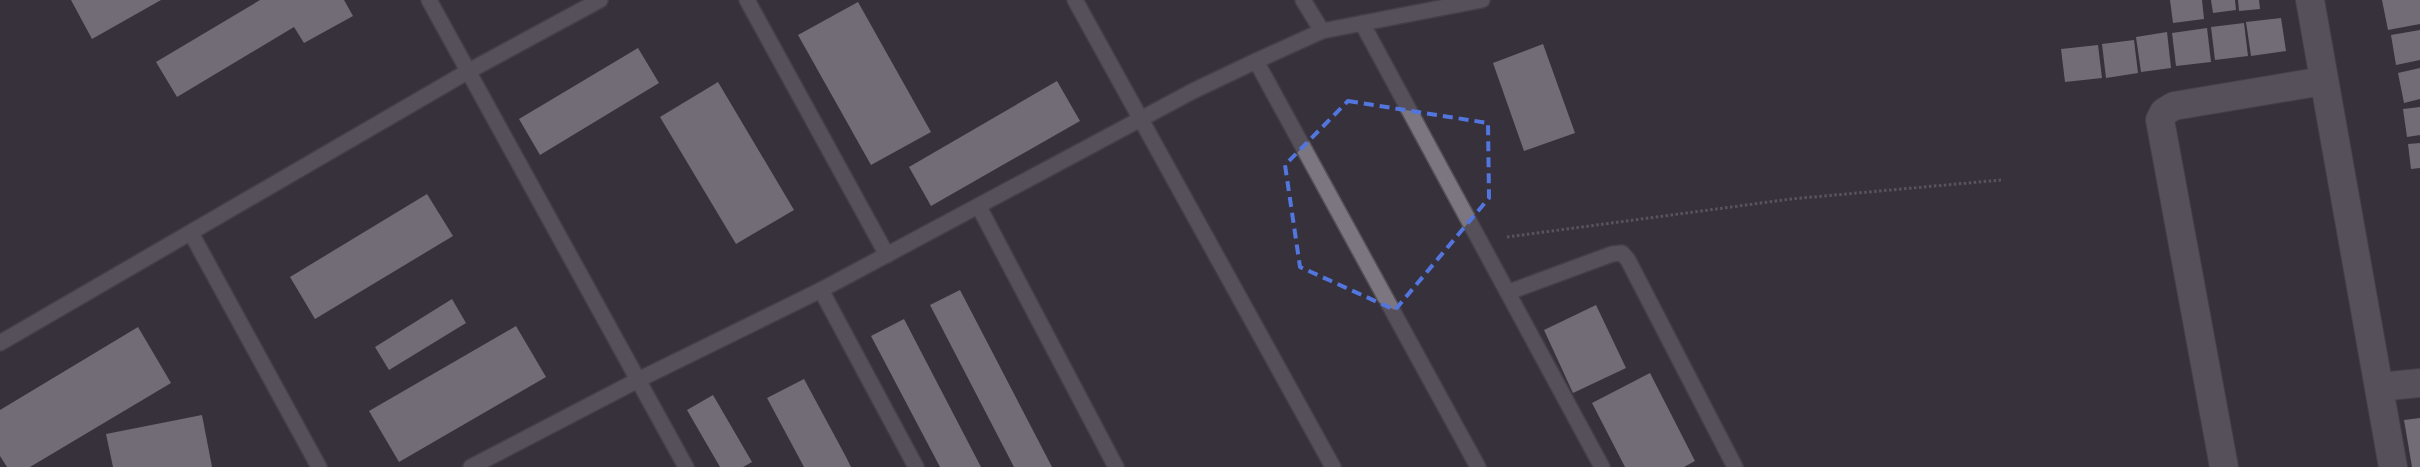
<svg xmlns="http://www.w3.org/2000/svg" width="2420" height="467" font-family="'DM Sans',sans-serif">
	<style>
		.building { fill: #b9b3be }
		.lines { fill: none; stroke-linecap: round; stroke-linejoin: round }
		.lane-casing { stroke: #545058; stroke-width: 18 }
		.street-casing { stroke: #545058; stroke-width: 30 }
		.path { stroke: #827e86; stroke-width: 3; stroke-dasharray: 2.5 2.5; stroke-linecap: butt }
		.lane { stroke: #7b7680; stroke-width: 15 }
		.street { stroke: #7b7680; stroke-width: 28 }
		.marked { fill: none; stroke: #5276de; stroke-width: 4; stroke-dasharray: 10 6; stroke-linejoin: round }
	</style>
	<rect width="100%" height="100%" fill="#36313b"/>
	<!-- building -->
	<g class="building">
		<polygon points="71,0 161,0 92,39"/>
		<polygon points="260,0 344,0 353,16 304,43 294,27 177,97 156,62"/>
		<polygon points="2170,0 2202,0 2204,19 2173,23"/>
		<polygon points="2211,0 2235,0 2236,10 2213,13"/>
		<polygon points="2238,0 2259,0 2260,9 2239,11"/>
		<polygon points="2382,0 2420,0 2420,24 2388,30"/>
		<polygon points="858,2 931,132 871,165 798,35"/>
		<polygon points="2281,18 2286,51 2251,56 2246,22"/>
		<polygon points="2244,23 2248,56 2215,60 2211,27"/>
		<polygon points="2207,28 2211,62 2176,66 2172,33"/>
		<polygon points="2420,30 2420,60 2396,65 2391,35"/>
		<polygon points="2167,32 2171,68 2141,72 2136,37"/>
		<polygon points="2134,40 2138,73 2106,78 2102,44"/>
		<polygon points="1543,44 1575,133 1524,151 1493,63"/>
		<polygon points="2098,45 2102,78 2065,82 2061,49"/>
		<polygon points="638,48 659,83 540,155 519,119"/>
		<polygon points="2420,68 2420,99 2404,103 2398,73"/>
		<polygon points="1057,81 1080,121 931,206 909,167"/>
		<polygon points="718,82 794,210 736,244 660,117"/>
		<polygon points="2420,107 2420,135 2407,137 2403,109"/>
		<polygon points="2420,143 2420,168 2411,169 2408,144"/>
		<polygon points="427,194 453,236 315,319 290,277"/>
		<polygon points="960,290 1052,467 1014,467 930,305"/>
		<polygon points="452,299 466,323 389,370 375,347"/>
		<polygon points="1596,305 1626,368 1573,393 1544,330"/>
		<polygon points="904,319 981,467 940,467 871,336"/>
		<polygon points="516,326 546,377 399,462 369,411"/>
		<polygon points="138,327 171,383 30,467 7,467 0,456 0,410"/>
		<polygon points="1650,373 1695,461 1684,467 1625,467 1592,403"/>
		<polygon points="804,379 845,455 851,467 804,467 767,398"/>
		<polygon points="713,395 752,462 743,467 720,467 687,410"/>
		<polygon points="202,415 212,467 113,467 106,434"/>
		<polygon points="2420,418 2420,467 2412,467 2404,420"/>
	</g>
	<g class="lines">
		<!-- lane casing -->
		<g class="lane-casing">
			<g id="lane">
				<polyline points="429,0 686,467"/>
				<polyline points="747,0 887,255"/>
				<polyline points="1075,0 1333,467"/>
				<polyline points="1303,0 1322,31"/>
				<polyline points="1362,23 1602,467"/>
				<polyline points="1256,61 1478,467"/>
				<polyline points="979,207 1116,467"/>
				<polyline points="191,233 319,467"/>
				<polyline points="821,290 916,467"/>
				<polyline points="1509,292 1612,254 1622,253 1628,260 1735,467"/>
				<polyline points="0,343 467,72 600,0"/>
				<polyline points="471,467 638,380 821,290 1193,91 1256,61 1322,31 1482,0"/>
			</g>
		</g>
		<!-- street casing -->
		<g class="street-casing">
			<g id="street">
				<polyline points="2310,0 2393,467"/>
				<polyline points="2379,387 2420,383"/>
				<polyline points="2224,467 2160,120 2164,112 2174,106 2323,81"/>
			</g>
		</g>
		<!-- path -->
		<polyline class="path" points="1507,237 1791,199 2001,180"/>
		<!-- lane -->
		<use href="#lane" class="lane"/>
		<!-- street -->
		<use href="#street" class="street"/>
	</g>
	<!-- marked area -->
	<path d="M0 0H2420V467H0ZM1348,101L1488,123L1489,198L1395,310L1300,267L1285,165Z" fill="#36313b" fill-opacity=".55" fill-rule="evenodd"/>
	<path class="marked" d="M1348,101L1488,123L1489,198L1395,310L1300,267L1285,165Z"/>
</svg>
